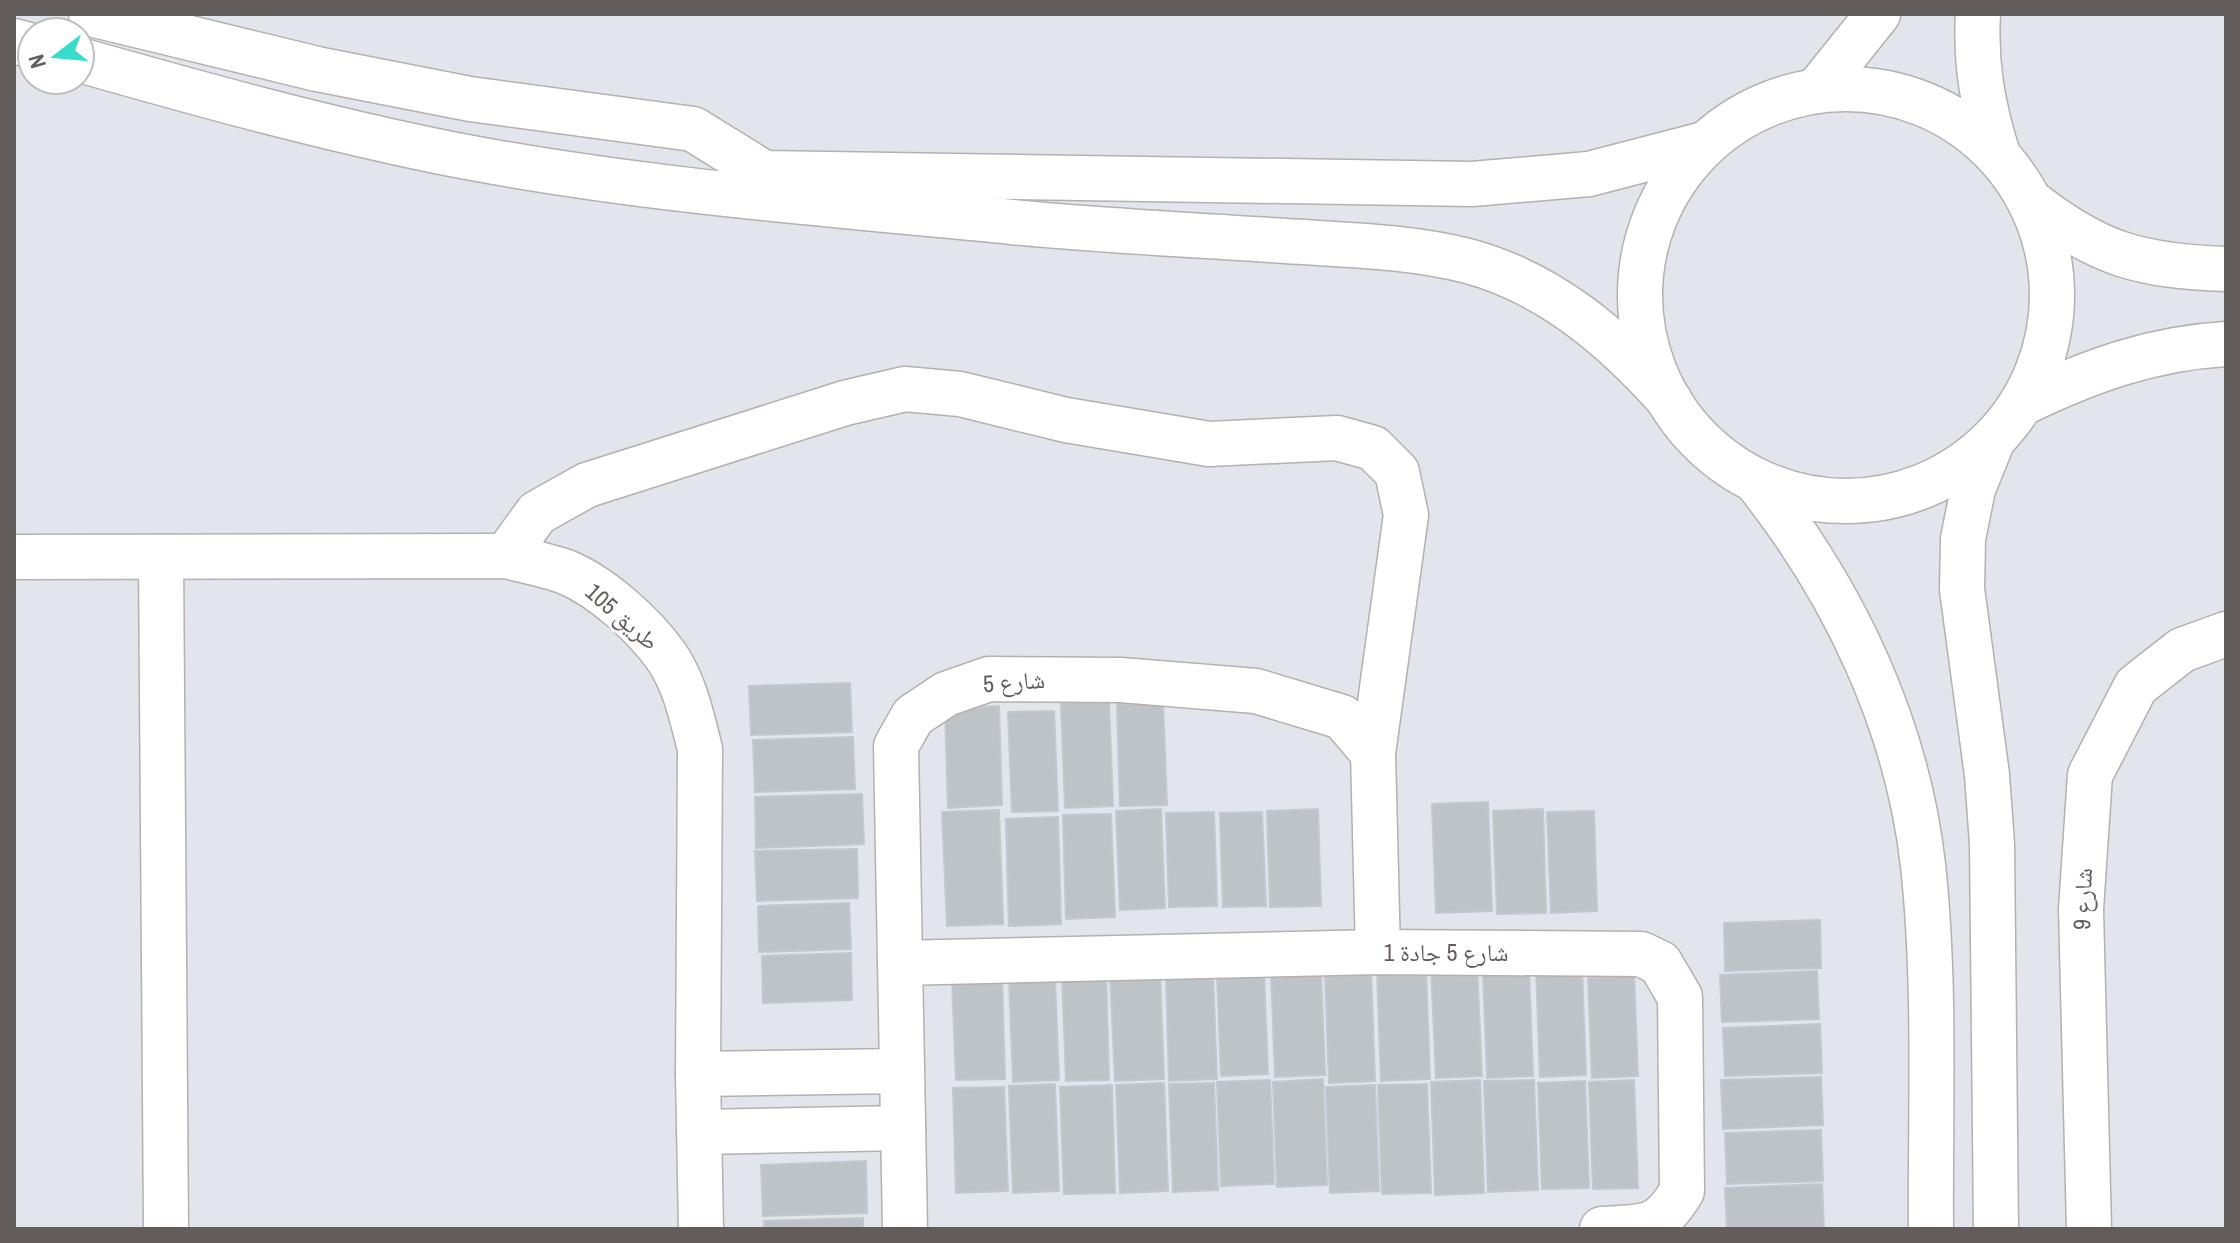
<svg xmlns="http://www.w3.org/2000/svg" width="2240" height="1243" font-family="'Archivo Narrow','Noto Naskh Arabic',sans-serif">
	<style>
		.building { fill: #bec3c7; stroke: #c1c9d0; stroke-width: 2 }
		.lines { fill: none; stroke-linecap: round; stroke-linejoin: round }
		.minor-casing { stroke: #b4b0ae; stroke-width: 47 }
		.minor { stroke: #fff; stroke-width: 44 }
		.labels { text-anchor: middle; stroke-width: 6; stroke-linejoin: round; paint-order: stroke }
		.street-label { font-size: 24px; fill: #625d5a; stroke: #fff }
	</style>
	<rect width="100%" height="100%" fill="#e2e6ec"/>
	<!-- building -->
	<g class="building">
		<polygon points="850,683 852,732 751,735 749,686"/>
		<polygon points="1109,702 1113,806 1065,808 1061,703"/>
		<polygon points="1163,703 1167,805 1120,806 1117,704"/>
		<polygon points="999,706 1002,805 948,808 945,709"/>
		<polygon points="1054,711 1058,811 1012,812 1008,712"/>
		<polygon points="853,737 855,789 755,792 753,740"/>
		<polygon points="862,794 864,844 756,848 755,797"/>
		<polygon points="1488,802 1492,911 1436,913 1432,804"/>
		<polygon points="1161,809 1165,908 1120,910 1116,811"/>
		<polygon points="1318,809 1321,906 1270,907 1267,811"/>
		<polygon points="1543,809 1546,913 1497,914 1493,811"/>
		<polygon points="999,810 1003,924 947,926 942,812"/>
		<polygon points="1594,811 1597,911 1551,913 1547,812"/>
		<polygon points="1214,812 1217,906 1169,907 1166,813"/>
		<polygon points="1262,812 1266,906 1223,907 1220,813"/>
		<polygon points="1111,814 1115,917 1066,919 1063,815"/>
		<polygon points="1058,817 1061,924 1009,926 1006,819"/>
		<polygon points="857,849 858,898 757,901 755,851"/>
		<polygon points="849,903 851,949 759,952 758,906"/>
		<polygon points="1820,920 1821,968 1725,971 1724,923"/>
		<polygon points="851,953 852,1000 763,1003 762,956"/>
		<polygon points="1477,965 1482,1076 1436,1078 1431,966"/>
		<polygon points="1582,968 1586,1075 1540,1077 1536,969"/>
		<polygon points="1426,969 1430,1079 1381,1081 1377,971"/>
		<polygon points="1529,969 1533,1076 1487,1078 1483,971"/>
		<polygon points="1160,971 1164,1079 1115,1081 1110,973"/>
		<polygon points="1321,971 1325,1075 1275,1077 1271,973"/>
		<polygon points="1371,971 1375,1081 1329,1083 1325,973"/>
		<polygon points="1817,971 1819,1019 1722,1022 1720,975"/>
		<polygon points="1106,972 1109,1080 1066,1081 1062,974"/>
		<polygon points="1264,972 1268,1074 1221,1076 1217,974"/>
		<polygon points="1213,974 1217,1079 1169,1081 1166,975"/>
		<polygon points="1634,976 1638,1076 1592,1078 1588,978"/>
		<polygon points="1055,978 1059,1080 1013,1082 1009,979"/>
		<polygon points="1002,979 1005,1079 956,1080 952,980"/>
		<polygon points="1820,1024 1822,1073 1725,1076 1723,1028"/>
		<polygon points="1821,1077 1823,1125 1723,1129 1721,1080"/>
		<polygon points="1323,1079 1327,1185 1277,1187 1273,1082"/>
		<polygon points="1270,1080 1274,1184 1221,1186 1217,1082"/>
		<polygon points="1480,1080 1484,1193 1435,1195 1431,1082"/>
		<polygon points="1534,1080 1538,1190 1488,1192 1484,1081"/>
		<polygon points="1634,1080 1638,1188 1593,1189 1589,1082"/>
		<polygon points="1585,1081 1589,1188 1542,1189 1538,1083"/>
		<polygon points="1164,1083 1168,1191 1120,1193 1116,1085"/>
		<polygon points="1214,1083 1218,1190 1173,1192 1169,1084"/>
		<polygon points="1055,1084 1059,1191 1013,1193 1009,1086"/>
		<polygon points="1427,1084 1431,1193 1382,1194 1378,1085"/>
		<polygon points="1112,1085 1115,1193 1064,1194 1060,1087"/>
		<polygon points="1375,1085 1379,1191 1330,1193 1326,1087"/>
		<polygon points="1004,1087 1008,1191 956,1193 953,1088"/>
		<polygon points="1821,1130 1823,1181 1727,1184 1725,1133"/>
		<polygon points="866,1161 867,1213 763,1216 761,1165"/>
		<polygon points="1822,1184 1824,1229 1727,1229 1725,1188"/>
		<polygon points="863,1218 863,1229 764,1229 764,1221"/>
	</g>
	<g class="lines">
		<!-- minor casing -->
		<g class="minor-casing">
			<g id="minor">
				<polyline points="91,14 317,69 470,99 693,129 764,173 1472,184 1589,174 1704,144"/>
				<path d="M1978,14C1975,64 1983,107 1998,155"/>
				<polyline points="14,41 32,46"/>
				<path d="M80,60C203,95 326,129 451,154C636,190 825,204 1012,222C1103,231 1195,235 1286,241C1347,245 1408,246 1468,261C1550,283 1615,339 1670,401"/>
				<circle cx="1846" cy="295" r="206"/>
				<polyline points="1817,90 1878,14"/>
				<path d="M2031,202C2099,255 2141,266 2226,269"/>
				<path d="M2023,403C2089,371 2153,348 2226,344"/>
				<polyline points="1992,442 1973,489 1963,539 1962,589 1987,775 1992,844 1996,1229"/>
				<path d="M1756,481C1844,592 1907,724 1923,865C1936,985 1930,1109 1931,1229"/>
				<polyline points="506,556 537,513 587,485 845,403 905,389 960,394 1066,420 1209,444 1337,438 1373,448 1397,472 1406,515 1373,753"/>
				<path d="M14,557L506,556C526,561 547,565 566,572C602,587 644,625 666,656C685,683 692,718 700,749L698,1074L701,1229"/>
				<polyline points="161,557 166,1229"/>
				<path d="M900,963L1378,952L1641,954L1660,963L1680,997L1682,1191C1658,1231 1646,1226 1602,1229"/>
				<polyline points="698,1074 901,1071"/>
				<polyline points="699,1132 903,1128"/>
				<polyline points="905,1229 896,746 913,716 946,694 989,679 1121,680 1256,691 1342,717 1373,753 1378,952"/>
				<polyline points="2089,1229 2081,909 2090,775 2136,686 2182,650 2226,634"/>
			</g>
		</g>
		<!-- minor -->
		<use href="#minor" class="minor"/>
	</g>
	<g class="labels">
		<!-- street labels -->
		<g class="street-label">
			<text transform="translate(622 617) rotate(41)" y="8">طريق 105</text>
			<text transform="translate(1014 682) rotate(-4)" y="8">شارع 5</text>
			<text transform="translate(2083 899) rotate(-88)" y="8">شارع 9</text>
			<text x="1446" y="961">شارع 5 جادة 1</text>
		</g>
	</g>
	<!-- border -->
	<rect width="2240" height="1243" fill="none" stroke="#625d5a" stroke-width="32"/>
	<!-- north arrow -->
	<g transform="translate(56 56) rotate(254)"><circle r="38" fill="#ffffff" stroke="#c0bebd" stroke-width="2"/>
	<path d="M0-6L14 30L0 20L-14 30Z" fill="#38dcca"/>
	<text y="-12" font-size="22" font-weight="bold" text-anchor="middle" fill="#625d5a">N</text>
	</g>
</svg>
